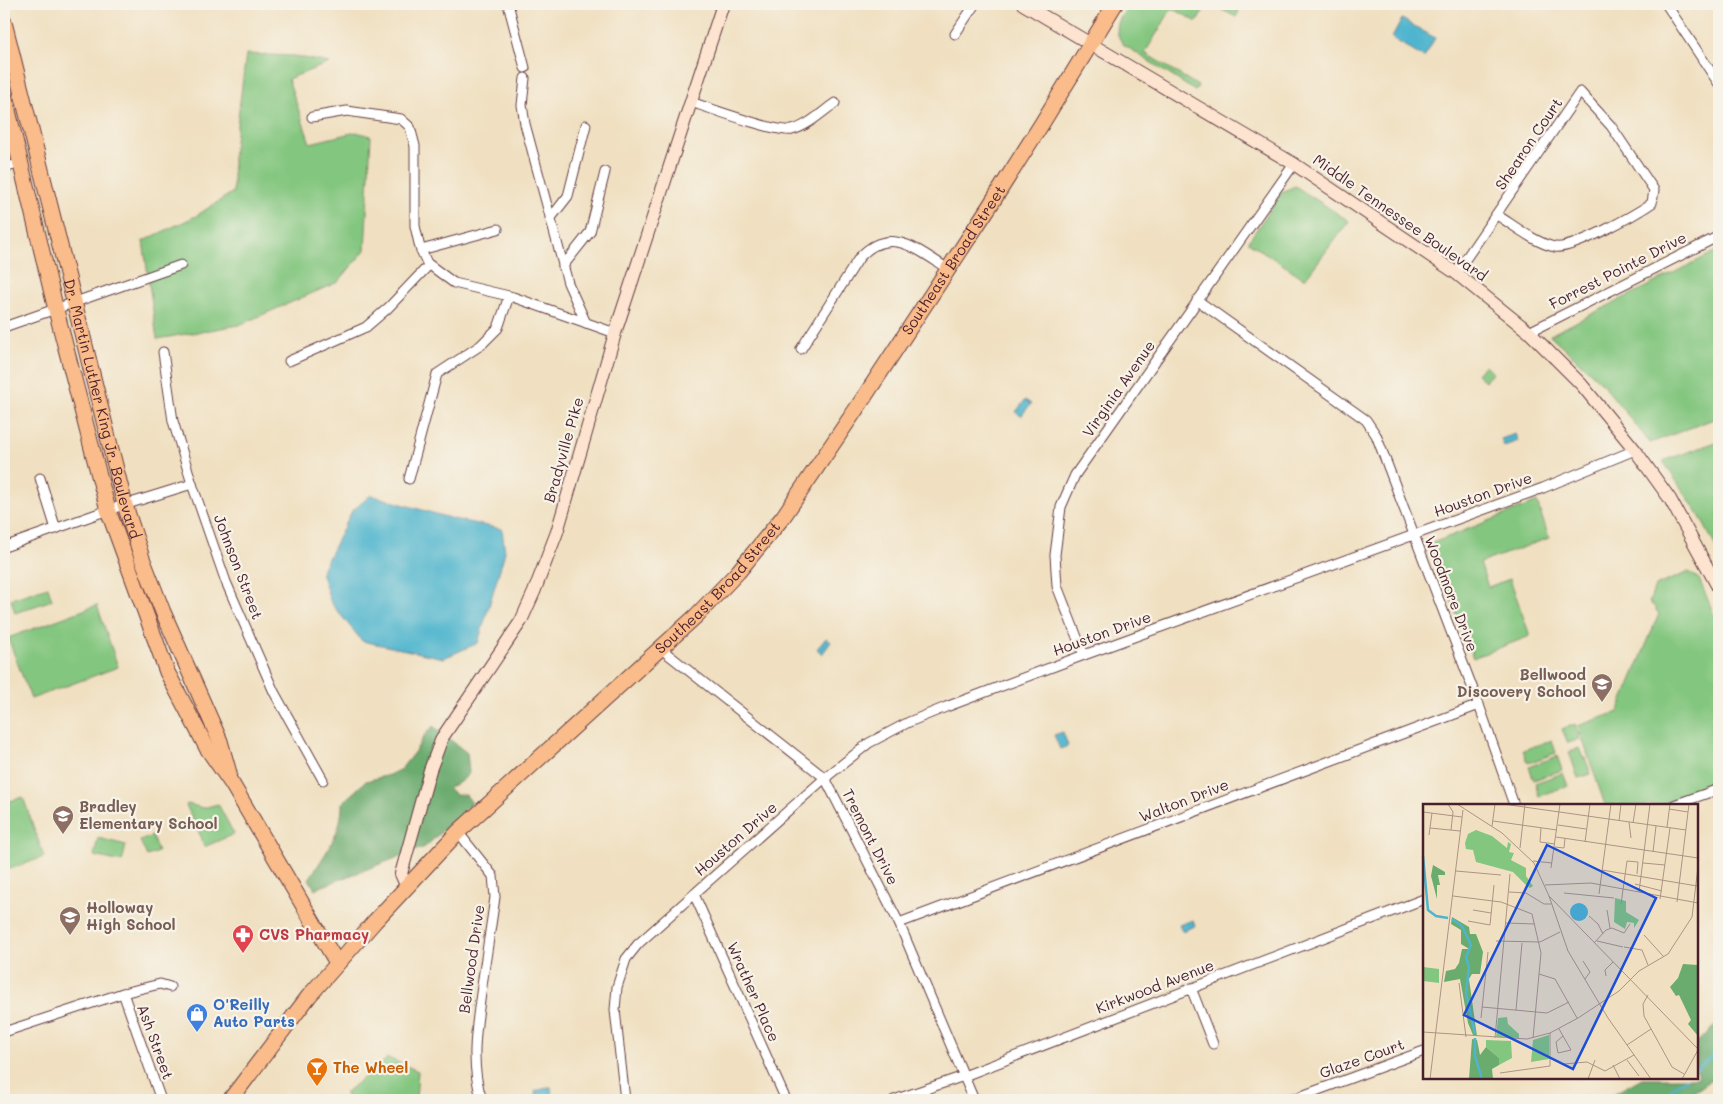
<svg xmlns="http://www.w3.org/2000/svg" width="1723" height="1104" font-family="Mali,sans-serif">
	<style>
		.green { fill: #83c67f; stroke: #667255 }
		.forest { fill: #6aab6e; stroke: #5a654c }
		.water { fill: #4fb5ce; stroke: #4c6a7c }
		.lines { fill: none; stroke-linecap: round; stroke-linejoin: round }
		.stream { stroke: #4fb5ce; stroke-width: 2.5 }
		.street-casing { stroke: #633c42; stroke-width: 11 }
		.secondary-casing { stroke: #633c42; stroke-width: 14 }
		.primary-casing { stroke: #633c42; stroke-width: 17 }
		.street { stroke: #fff; stroke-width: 9 }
		.secondary { stroke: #fde4d0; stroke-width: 12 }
		.primary { stroke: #f9bc8a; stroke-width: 15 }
		.labels { text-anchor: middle; stroke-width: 4.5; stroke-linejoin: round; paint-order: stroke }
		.street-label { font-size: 15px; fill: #4a1f2b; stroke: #f7f3e8 }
		.education-label { font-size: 15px; font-weight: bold; fill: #785e54; stroke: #f7f3e8; text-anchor: start }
		.health-label { font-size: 15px; font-weight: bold; fill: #be3a42; stroke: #f7f3e8; text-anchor: start }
		.shop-label { font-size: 15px; font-weight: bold; fill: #366cbe; stroke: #f7f3e8; text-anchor: start }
		.food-label { font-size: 15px; font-weight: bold; fill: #c56008; stroke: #f7f3e8; text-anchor: start }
		.inset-river { fill: none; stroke: #4fb5ce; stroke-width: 2.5 }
		.inset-road { fill: none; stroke: #ae9385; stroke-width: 1 }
		.view { fill: #1d4ed8; fill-opacity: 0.15; stroke: #1d4ed8; stroke-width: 2.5 }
		.inset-edge { fill: none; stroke: #4a1f2b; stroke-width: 2.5 }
	</style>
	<rect width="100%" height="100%" fill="#f7f3e8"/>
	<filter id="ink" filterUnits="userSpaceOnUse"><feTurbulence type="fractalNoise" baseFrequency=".02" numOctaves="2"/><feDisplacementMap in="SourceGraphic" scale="10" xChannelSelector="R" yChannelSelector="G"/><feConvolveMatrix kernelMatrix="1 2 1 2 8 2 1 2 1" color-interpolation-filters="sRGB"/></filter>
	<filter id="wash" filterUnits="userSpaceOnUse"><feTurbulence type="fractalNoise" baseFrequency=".0096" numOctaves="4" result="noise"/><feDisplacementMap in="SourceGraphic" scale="20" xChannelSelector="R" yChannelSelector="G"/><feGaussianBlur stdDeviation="1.12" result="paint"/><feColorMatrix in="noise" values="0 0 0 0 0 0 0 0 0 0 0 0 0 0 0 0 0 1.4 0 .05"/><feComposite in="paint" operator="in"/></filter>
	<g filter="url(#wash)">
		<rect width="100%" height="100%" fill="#f0e0c1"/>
		<!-- green -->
		<g class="green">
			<path d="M1129,4H1207L1197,22L1172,8L1145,53L1198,86L1195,91L1124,45C1111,29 1119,20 1129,4Z"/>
			<polygon points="1211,4 1231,4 1239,11 1236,17"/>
			<polygon points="246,54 294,56 329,63 288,79 310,143 356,132 371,136 365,250 338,282 239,325 157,339 143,241 196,216 233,192 233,157"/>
			<polygon points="1295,186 1349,221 1305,279 1248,242 1282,192"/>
			<polygon points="1719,250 1719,417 1650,443 1601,382 1550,335"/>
			<polygon points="1485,365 1493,373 1485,381 1477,374"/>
			<polygon points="1719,441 1719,553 1699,515 1663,461"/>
			<polygon points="1537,502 1549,538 1480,563 1488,587 1510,579 1530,636 1473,658 1430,544"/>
			<polygon points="1689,572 1699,579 1719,626 1719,783 1658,805 1605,805 1578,726 1618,712 1659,614 1653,605 1649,603 1655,586"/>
			<polygon points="48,587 52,600 15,613 11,599"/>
			<polygon points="97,605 118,667 31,699 8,638"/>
			<polygon points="1575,724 1580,739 1568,743 1562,729"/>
			<polygon points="1552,740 1556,753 1528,763 1523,750"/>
			<polygon points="1579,748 1583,758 1585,758 1591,774 1578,778 1569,752"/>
			<polygon points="1557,756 1562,770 1534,780 1529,767"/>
			<polygon points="1563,773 1568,786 1539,796 1535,783"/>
			<polygon points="23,797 44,857 4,871 4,803"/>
			<polygon points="188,804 203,808 218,804 234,834 204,847 201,840 202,839 186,805"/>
			<polygon points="152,836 158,852 147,856 140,841"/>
			<polygon points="98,838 126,845 122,862 94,856"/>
			<polygon points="388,1058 418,1071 416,1100 345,1100 346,1092"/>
		</g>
		<!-- forest -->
		<g class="forest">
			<path d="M433,726L467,753L469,773L462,781L448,788L456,795H466L472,803L425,847L315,889L309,879C324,856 343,831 342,803L366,781L389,775L401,769L416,750L424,736Z"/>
			<polygon points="1719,1023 1719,1075 1682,1100 1602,1100 1642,1078 1697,1078 1697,1042"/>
		</g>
		<!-- water -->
		<g class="water">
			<polygon points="1402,19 1435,38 1424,58 1392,38"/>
			<polygon points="1025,400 1031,404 1021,416 1016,412"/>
			<polygon points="1515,434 1518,441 1504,446 1501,439"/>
			<polygon points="371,495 453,519 502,529 505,552 478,643 444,658 362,641 331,603 321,572 352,511"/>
			<polygon points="826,638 831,642 822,654 817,649"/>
			<polygon points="1063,732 1068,746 1060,749 1054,735"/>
			<polygon points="1193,920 1195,926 1182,931 1179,925"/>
			<polygon points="551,1087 552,1094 537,1098 535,1091"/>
		</g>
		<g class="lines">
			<!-- stream -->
			<g class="stream">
				<polyline points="1697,1069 1719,1050"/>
				<polyline points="1652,1100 1666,1093 1686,1078"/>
			</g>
		</g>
	</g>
	<g filter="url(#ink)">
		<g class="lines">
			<!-- street casing -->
			<g class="street-casing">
				<g id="street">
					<polyline points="508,4 525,68"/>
					<polyline points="1666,4 1719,84"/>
					<polyline points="955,34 975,4"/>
					<polyline points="525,78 522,105 525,124 568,283 586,323"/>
					<path d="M691,102C709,108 778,133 792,130C808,126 822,112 835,103"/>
					<polyline points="312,117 347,111 401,119 410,127 415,146 415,226 420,248 427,263 454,283 513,297 615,333"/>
					<polyline points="4,168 21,163"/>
					<polyline points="550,219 568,196 586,125"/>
					<polyline points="421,250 498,229"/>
					<polyline points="563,266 590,232 605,172"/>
					<path d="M1456,273L1580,92L1611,126L1654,190L1652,203C1636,214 1573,250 1555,247C1537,244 1513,225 1497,215"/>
					<polyline points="1197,300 1366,420 1376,435 1479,705 1514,805"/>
					<polyline points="4,327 181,265"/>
					<polyline points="1529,332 1719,236"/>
					<path d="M801,349L859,258C889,224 918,250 948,269"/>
					<polyline points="163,352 173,421 192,484 226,582 274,692 323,780"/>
					<polyline points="289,361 366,327 388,308 429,265"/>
					<polyline points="40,478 56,529"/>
					<polyline points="409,479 437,374 481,345 498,328 509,296"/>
					<polyline points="4,547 108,510 192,484"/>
					<polyline points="660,648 825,778 899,923 974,1100"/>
					<polyline points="1084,655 1057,586 1055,555 1061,507 1075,475 1294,164"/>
					<polyline points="1674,805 1719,789"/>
					<path d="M458,832L493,876L495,897C491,927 486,956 482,986C477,1024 469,1062 482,1100"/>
					<polyline points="694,894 786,1100"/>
					<polyline points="899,923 1479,705"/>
					<polyline points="1191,988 1213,1044"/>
					<polyline points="123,993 161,1100"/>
					<polyline points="4,1032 123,993 160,984 170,987"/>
					<polyline points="625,1100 615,1010 617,987 626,959 638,944 694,894 825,778 869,743 909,722 946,707 1084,655 1543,488 1635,450"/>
					<polyline points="894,1100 964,1076 1424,899"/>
					<polyline points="1281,1100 1299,1097 1424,1051"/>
				</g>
			</g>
			<!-- secondary casing -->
			<g class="secondary-casing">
				<g id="secondary">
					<polyline points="1023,4 1294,164 1456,273 1529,332 1581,384 1635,450 1670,499 1719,589"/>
					<polyline points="407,887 401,874 430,770 442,738 521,621 534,592 557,532 616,330 723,4"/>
				</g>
			</g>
			<!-- primary casing -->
			<g class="primary-casing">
				<g id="primary">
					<path id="s1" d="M4,22L125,505L142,558L163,612L220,741L229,773"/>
					<polyline points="4,94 56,310 108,510 167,672 207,748 232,784 337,963"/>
					<path id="s2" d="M230,1100L309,996L375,921L458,832L696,616L738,572L783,517L859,405L989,207L1041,125L1115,4"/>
				</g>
			</g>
			<!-- street -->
			<use href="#street" class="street"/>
			<!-- secondary -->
			<use href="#secondary" class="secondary"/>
			<!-- primary -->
			<use href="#primary" class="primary"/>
		</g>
	</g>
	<!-- icons -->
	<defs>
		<g id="school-pin" transform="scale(1.125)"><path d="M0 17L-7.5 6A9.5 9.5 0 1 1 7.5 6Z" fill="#8d6e63" stroke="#f7f3e8"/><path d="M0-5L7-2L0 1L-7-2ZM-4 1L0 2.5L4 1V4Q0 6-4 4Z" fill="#fff"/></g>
		<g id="pharmacy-pin" transform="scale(1.125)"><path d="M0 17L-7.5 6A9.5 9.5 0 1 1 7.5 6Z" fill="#e0444e" stroke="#f7f3e8"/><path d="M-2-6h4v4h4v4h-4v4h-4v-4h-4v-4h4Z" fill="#fff"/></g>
		<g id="shop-pin" transform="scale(1.125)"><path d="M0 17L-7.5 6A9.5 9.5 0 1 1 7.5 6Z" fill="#3f7fe0" stroke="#f7f3e8"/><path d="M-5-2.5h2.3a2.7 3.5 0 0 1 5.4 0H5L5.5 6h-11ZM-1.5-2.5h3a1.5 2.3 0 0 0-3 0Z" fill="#fff"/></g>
		<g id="bar-pin" transform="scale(1.125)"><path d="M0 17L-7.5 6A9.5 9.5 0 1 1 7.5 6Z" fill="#e8710a" stroke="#f7f3e8"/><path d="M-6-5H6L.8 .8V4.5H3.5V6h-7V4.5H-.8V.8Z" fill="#fff"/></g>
	</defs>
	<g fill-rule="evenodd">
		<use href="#school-pin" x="1602" y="684"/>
		<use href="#school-pin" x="63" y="816"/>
		<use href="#school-pin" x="70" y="917"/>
		<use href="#pharmacy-pin" x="243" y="935"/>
		<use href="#shop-pin" x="197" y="1014"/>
		<use href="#bar-pin" x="317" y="1068"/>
	</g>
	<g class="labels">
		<!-- street labels -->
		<g class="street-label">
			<text transform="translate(1529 144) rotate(-56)" y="5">Shearon Court</text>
			<text transform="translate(1400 218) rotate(35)" y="5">Middle Tennessee Boulevard</text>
			<text dy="5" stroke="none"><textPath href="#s2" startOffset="1114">Southeast Broad Street</textPath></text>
			<text transform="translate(1618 271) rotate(-27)" y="5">Forrest Pointe Drive</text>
			<text transform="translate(1119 389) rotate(-55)" y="5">Virginia Avenue</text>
			<text dy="5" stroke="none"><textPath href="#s1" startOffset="399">Dr. Martin Luther King Jr. Boulevard</textPath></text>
			<text transform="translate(564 450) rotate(-74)" y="5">Bradyville Pike</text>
			<text transform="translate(1483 495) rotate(-20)" y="5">Houston Drive</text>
			<text transform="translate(238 567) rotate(69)" y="5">Johnson Street</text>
			<text dy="5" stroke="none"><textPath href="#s2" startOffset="709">Southeast Broad Street</textPath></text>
			<text transform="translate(1451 594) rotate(69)" y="5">Woodmore Drive</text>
			<text transform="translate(1102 634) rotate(-20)" y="5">Houston Drive</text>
			<text transform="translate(1184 801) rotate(-21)" y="5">Walton Drive</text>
			<text transform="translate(870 837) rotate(63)" y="5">Tremont Drive</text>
			<text transform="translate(736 839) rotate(-41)" y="5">Houston Drive</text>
			<text transform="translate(472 959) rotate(-82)" y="5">Bellwood Drive</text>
			<text transform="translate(1155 987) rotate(-21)" y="5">Kirkwood Avenue</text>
			<text transform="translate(753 992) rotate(66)" y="5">Wrather Place</text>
			<text transform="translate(155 1042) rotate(70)" y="5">Ash Street</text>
			<text transform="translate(1362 1059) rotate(-20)" y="5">Glaze Court</text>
		</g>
		<!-- education labels -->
		<g class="education-label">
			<text x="1586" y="680" text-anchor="end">Bellwood<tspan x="1586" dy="17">Discovery School</tspan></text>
			<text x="79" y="812">Bradley<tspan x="79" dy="17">Elementary School</tspan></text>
			<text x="86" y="913">Holloway<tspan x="86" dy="17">High School</tspan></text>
		</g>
		<!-- health labels -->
		<g class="health-label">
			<text x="259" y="940">CVS Pharmacy</text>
		</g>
		<!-- shop labels -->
		<g class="shop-label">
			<text x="213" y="1010">O'Reilly<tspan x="213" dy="17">Auto Parts</tspan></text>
		</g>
		<!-- food labels -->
		<g class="food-label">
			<text x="333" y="1073">The Wheel</text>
		</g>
	</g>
	<!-- overview -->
	<g transform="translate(1423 804)">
		<rect width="275" height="275" fill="#f0e0c1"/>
		<path d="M53,26L69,32L84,44L85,38L88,40L86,48L91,49L88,56L103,64V72L110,82L107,84L103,81L90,68L53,58L50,46L43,45L42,39L45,30ZM192,94L203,97V108L216,116L211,124V119L204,118L202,125L191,118ZM0,163L16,165V179L0,177ZM84,213L85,220L96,230V234L73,233L75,214ZM126,231V255L108,258L110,236ZM63,236L88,237L89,254L76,261V254L63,243Z" fill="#83c67f"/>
		<path d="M10,61L22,68V71H15L17,81H14V95L8,72ZM29,113L46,123L47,130H53L60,148L57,170H49L46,175L54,232L50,231L45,219L37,175L21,178L23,167L32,165L36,159L39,145H46L38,140V126L28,120ZM260,160L275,161V232L265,220L268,216L256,191L253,192L247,183L255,174ZM49,235L54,236L57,251L63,243L76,254V261L69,265L70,275H46Z" fill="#6aab6e"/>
		<path d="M147 108a9 9 0 1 1 18 0a9 9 0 1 1-18 0Z" fill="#4fb5ce"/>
		<path class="inset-river" d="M0,52L5,106L13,112L25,114M29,115L39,122L48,141L43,153L46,163L43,189L52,230M52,234V252L59,275"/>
		<path class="inset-road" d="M25,0L30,8L28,26M34,0L79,29L111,59L126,92L145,147L185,214L228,275M80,0L263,26M246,5L265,8M0,8L39,13M70,17L134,26M196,17L198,0M206,18L208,34M210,19L213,0M135,21L163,25M69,22L72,0M244,23L247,0M7,24L37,27M118,24L117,38L132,40M6,31L9,9M133,33L275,54M162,38L167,0M132,43L141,44L142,34M97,44L102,0M230,48L233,22M110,57L129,59M220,59L242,61M128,64L137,0M179,66L274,82M33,67L78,71M212,80L239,87M122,81L168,79L275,99M86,88L103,89L121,100H128M216,88L227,0M141,89L191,94M176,90L188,0M30,92L78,98L109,110L118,149L110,234M126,92L275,245M237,95L247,24M254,98L266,0M198,100L204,57L215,58L214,70M50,106L68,109M184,106L187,124M166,112L175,120L180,130M45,117L67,121L71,81M83,119L112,120M221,131L241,153M73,137L117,138L137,128M174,137L200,143M171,139L183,126L189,124L201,129L207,120M201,143L219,146L225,161M160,157L167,168L162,175M116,170L132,175L154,214M183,172L182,166L190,158M36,179L43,233M225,191L220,200L221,212L249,263L261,270M59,203L124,209L146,198M93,206L99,139M58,214L65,148M136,225L148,246L135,249L133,238L140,232M0,228L104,235L127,229L155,214L196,187L216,167L245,150L269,113L275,63M72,234L87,70M204,241L228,225M204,256L216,272M141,260L164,258L182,267M190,261L197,275M182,267L211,251M77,269L127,262V229M7,275L40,6M165,275L172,256M259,275L275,246"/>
		<path class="view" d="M124,41L233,94L150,265L41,211Z"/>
		<rect width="275" height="275" class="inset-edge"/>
	</g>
	<!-- margin -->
	<rect width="1723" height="1104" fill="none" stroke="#f7f3e8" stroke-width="20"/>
</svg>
